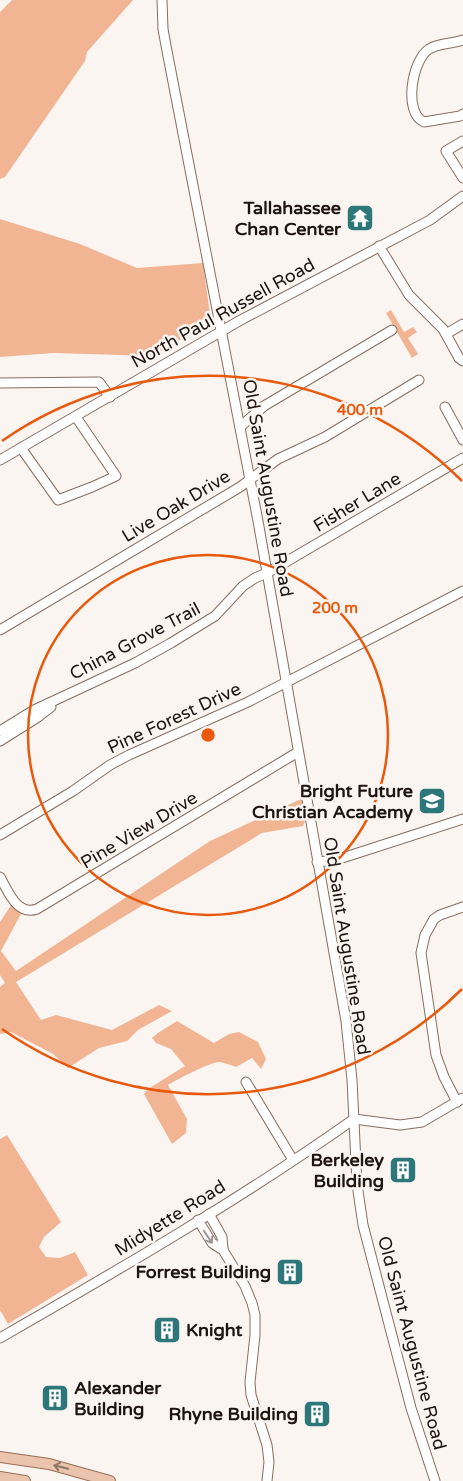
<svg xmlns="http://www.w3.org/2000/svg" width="463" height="1481" font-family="'Varela Round',sans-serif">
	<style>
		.green { fill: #f2b594 }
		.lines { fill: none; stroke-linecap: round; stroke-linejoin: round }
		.minor-casing { stroke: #876d5f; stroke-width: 11 }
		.major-casing { stroke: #9b6d53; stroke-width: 12 }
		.minor { stroke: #fff; stroke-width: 9 }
		.major { stroke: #ebc4ae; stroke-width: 10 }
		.oneway { stroke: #9a9593 }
		.oneway2 { stroke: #8f7566 }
		.ring { fill: none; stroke: #e8590c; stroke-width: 2.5 }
		.labels { text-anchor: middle; stroke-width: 5; stroke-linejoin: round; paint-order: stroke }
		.poi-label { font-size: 18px; font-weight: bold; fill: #1e140f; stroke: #fbf5f2; text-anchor: end }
		.street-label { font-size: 18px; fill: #1e140f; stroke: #fbf5f2 }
		.centre { fill: #e8590c; stroke: #fbf5f2; stroke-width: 2.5 }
		.ring-label { font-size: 15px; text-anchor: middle; font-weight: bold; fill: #e8590c; stroke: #fbf5f2; stroke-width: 5; stroke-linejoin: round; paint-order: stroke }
	</style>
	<rect width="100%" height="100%" fill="#fbf5f2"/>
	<!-- green -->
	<g class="green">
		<polygon points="12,0 133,0 87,52 85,61 5,177 0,179 0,12"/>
		<polygon points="0,219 80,244 137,268 203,263 211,321 153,356 54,353 0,357"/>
		<polygon points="391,310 404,332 413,327 417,332 408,338 418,354 412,358 386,313"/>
		<polygon points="301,799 307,816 303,826 262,833 16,982 41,1020 56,1015 112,1030 159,1005 172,1011 138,1030 127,1041 99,1048 68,1068 53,1054 11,1032 0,1034 0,987 5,983 0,975 0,922 12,904 22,912 1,951 16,971 210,841"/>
		<path d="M177,1021L214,1043L229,1034L239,1032L258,1042L266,1059L261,1069L252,1058L236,1067C231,1065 225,1063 220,1062C212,1061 176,1080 168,1085L187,1119L186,1133L172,1144L144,1094L148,1089L185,1066L171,1049L156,1043L152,1038L158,1033Z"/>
		<polygon points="7,1135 61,1222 44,1237 39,1247 46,1257 60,1258 75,1252 88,1275 8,1324 0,1310 0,1139"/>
	</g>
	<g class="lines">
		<!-- minor casing -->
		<g class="minor-casing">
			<g id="minor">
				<polyline points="162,0 163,29 167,51 258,521 346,1021 352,1080 357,1184 363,1225 411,1408 435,1481"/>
				<path d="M463,40C452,44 439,43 429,49C412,60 403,113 424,122L460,116L463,114"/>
				<polyline points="463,141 446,151 463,178"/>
				<polyline points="379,246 409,295 443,329 459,358 463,361"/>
				<polyline points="446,334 463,324"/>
				<polyline points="0,383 99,382 110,397"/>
				<polyline points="445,407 463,440"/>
				<polyline points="240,427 264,406 392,330"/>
				<polyline points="21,448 58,500 92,487 116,476 76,417"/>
				<polyline points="0,460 239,321 430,220 463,196"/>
				<polyline points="0,630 240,487 278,459 325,437 419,380"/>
				<polyline points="0,731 34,710 135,663 171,643 215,616 243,586 255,578 267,573 463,458"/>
				<polyline points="0,741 38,717 51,707"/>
				<polyline points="0,835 73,791 110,765 129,755 248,702 463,591"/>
				<polyline points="317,862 336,860 463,819"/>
				<path d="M0,877C8,891 17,916 37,909L298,752"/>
				<polyline points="246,1082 293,1160"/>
				<polyline points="457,1102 444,1077 436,1055 421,953 425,935 434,919 440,915 463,907"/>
				<polyline points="354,1119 400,1125 422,1122 463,1098"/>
				<polyline points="209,1214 222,1237 223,1250"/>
				<polyline points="198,1220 212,1243 223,1250 245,1286 252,1303 255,1315 255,1335 250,1382 251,1395 267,1445 269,1462 267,1481"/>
				<path d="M0,1338C120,1269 241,1199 354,1119"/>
			</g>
		</g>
		<!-- major casing -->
		<g class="major-casing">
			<g id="major">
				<polyline points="0,1457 49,1464 110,1481"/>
				<polyline points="0,1477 25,1481"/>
			</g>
		</g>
		<!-- minor -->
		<use href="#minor" class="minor"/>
		<!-- major -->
		<use href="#major" class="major"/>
	</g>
	<!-- one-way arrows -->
	<defs><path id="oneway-shaft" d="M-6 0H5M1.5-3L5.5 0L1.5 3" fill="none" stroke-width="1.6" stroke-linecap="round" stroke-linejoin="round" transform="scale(1.25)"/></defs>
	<use class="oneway" href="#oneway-shaft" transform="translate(208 1237) rotate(56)"/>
	<use class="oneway2" href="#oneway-shaft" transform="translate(61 1467) rotate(-166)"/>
	<!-- distance rings -->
	<g class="ring">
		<circle cx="208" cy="735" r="180"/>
		<path d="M462 989A359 359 0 0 1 2 1029M2 441A359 359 0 0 1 462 481"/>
	</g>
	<!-- icons -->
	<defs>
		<g id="temple-square" transform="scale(1.4375)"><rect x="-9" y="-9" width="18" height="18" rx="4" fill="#2d777b" stroke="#fbf5f2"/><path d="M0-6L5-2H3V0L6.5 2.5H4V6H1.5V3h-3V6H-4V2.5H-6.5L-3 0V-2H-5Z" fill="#fff"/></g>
		<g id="school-square" transform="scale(1.4375)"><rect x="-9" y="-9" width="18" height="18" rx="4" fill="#2d777b" stroke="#fbf5f2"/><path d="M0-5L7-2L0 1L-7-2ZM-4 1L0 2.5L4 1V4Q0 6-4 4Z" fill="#fff"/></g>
		<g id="building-square" transform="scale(1.4375)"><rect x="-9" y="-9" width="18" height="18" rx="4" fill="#2d777b" stroke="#fbf5f2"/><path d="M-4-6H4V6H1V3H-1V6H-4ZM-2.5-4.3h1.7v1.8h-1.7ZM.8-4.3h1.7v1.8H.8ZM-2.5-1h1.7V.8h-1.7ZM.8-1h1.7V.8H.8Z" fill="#fff"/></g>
	</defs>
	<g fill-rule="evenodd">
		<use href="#temple-square" x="360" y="218"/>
		<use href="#school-square" x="432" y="801"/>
		<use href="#building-square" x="403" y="1170"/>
		<use href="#building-square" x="290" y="1272"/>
		<use href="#building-square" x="167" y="1330"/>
		<use href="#building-square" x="55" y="1398"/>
		<use href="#building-square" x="317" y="1414"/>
	</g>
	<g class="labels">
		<!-- poi labels -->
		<g class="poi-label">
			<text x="341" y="214">Tallahassee<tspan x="341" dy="21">Chan Center</tspan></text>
			<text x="413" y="797">Bright Future<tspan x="413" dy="21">Christian Academy</tspan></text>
			<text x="384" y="1166">Berkeley<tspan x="384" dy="21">Building</tspan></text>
			<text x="271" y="1278">Forrest Building</text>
			<text x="186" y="1336" text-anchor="start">Knight</text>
			<text x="74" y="1394" text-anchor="start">Alexander<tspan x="74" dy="21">Building</tspan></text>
			<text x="298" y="1420">Rhyne Building</text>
		</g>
		<!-- street labels -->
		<g class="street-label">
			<text transform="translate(223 313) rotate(-29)" y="6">North Paul Russell Road</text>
			<text transform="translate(268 488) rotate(80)" y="6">Old Saint Augustine Road</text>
			<text transform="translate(357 502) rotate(-31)" y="6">Fisher Lane</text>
			<text transform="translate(176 506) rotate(-31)" y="6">Live Oak Drive</text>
			<text transform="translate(135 641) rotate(-28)" y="6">China Grove Trail</text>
			<text transform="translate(174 718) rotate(-25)" y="6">Pine Forest Drive</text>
			<text transform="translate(139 830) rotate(-31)" y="6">Pine View Drive</text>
			<text transform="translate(347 946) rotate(81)" y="6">Old Saint Augustine Road</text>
			<text transform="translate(170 1218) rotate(-32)" y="6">Midyette Road</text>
			<text transform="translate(412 1343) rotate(75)" y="6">Old Saint Augustine Road</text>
		</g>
	</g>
	<circle cx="208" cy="735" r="8" class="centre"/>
	<g class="ring-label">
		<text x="360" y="415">400 m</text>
		<text x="335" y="613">200 m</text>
	</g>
</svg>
